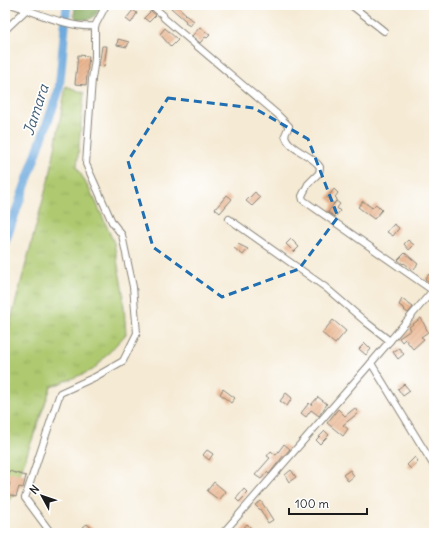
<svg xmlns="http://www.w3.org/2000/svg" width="439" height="538" font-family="Delius,sans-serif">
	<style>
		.grass { fill: url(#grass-tufts); stroke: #657246 }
		.forest { fill: url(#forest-crowns); stroke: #53643f }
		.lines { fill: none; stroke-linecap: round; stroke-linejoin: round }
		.river { stroke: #6aa7db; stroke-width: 9 }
		.building { fill: url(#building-hatch) }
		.minor-casing { stroke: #888378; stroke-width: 8 }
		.minor { stroke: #fff; stroke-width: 6 }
		.marked { fill: none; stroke: #1f6fb2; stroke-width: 3; stroke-dasharray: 8 5; stroke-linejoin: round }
		.labels { text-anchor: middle; stroke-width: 3.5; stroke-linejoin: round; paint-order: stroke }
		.water-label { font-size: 15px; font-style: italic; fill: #3f5b72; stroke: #fff }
	</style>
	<defs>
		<pattern id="grass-tufts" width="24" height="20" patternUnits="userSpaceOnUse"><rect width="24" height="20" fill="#aec96f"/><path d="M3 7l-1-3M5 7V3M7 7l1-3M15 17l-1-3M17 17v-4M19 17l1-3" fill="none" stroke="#95ac60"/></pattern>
		<pattern id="forest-crowns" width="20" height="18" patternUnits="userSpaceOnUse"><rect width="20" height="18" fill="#8aad62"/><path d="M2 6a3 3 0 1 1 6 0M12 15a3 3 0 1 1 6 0" fill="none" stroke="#708c50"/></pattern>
		<pattern id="building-hatch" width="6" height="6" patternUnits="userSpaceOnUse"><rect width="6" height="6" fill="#eab38b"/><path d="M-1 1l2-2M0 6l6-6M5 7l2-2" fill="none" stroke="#c89977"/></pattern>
	</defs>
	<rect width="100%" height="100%" fill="#fff"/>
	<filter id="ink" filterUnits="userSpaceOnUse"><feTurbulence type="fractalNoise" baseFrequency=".025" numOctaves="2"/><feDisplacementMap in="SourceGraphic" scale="8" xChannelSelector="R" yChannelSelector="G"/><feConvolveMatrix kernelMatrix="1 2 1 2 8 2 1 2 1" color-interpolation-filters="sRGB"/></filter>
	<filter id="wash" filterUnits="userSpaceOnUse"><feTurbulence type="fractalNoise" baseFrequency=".012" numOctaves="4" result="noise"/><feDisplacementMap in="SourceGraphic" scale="16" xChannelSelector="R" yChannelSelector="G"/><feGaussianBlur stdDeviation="0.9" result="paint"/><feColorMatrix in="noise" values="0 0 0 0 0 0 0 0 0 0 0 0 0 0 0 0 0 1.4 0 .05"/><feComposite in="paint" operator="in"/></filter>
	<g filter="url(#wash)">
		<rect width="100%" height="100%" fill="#f5ead4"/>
		<!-- grass -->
		<polygon class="grass" points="66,86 84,93 77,167 96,202 114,243 123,293 126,334 93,370 51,387 12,496 5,509 5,342 51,170"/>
		<!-- forest -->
		<path class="forest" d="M75,5H101C96,18 91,21 77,19L74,15Z"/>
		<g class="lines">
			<!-- river -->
			<polyline class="river" points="5,242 59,90 67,5"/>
		</g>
		<g id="blocks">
			<!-- building -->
			<g class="building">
				<polygon points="174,5 176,5 186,14 185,15 194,21 190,26 185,23 186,21 171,8"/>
				<polygon points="133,10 137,13 131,23 126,19"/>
				<polygon points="151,11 156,15 149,22 144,18"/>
				<polygon points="200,27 210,35 207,38 205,37 200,43 192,36"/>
				<polygon points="165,28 178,40 171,47 160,34"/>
				<polygon points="118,39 129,42 127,47 117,45"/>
				<polygon points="102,46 107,46 104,67 99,66"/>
				<polygon points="78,55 89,56 86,85 75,84"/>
				<polygon points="334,189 338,193 335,197 337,199 334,204 327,198"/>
				<polygon points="255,192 260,198 252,206 246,201"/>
				<polygon points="227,195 232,199 220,213 215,209"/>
				<polygon points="336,201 340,204 337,208 340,211 335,217 328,212"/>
				<polygon points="363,201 372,208 376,204 382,210 374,219 358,207"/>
				<polygon points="394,224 399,228 393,236 387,232"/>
				<polygon points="291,239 299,247 294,252 286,244"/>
				<polygon points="408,240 414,245 409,250 404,244"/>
				<polygon points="238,244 248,249 243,255 234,248"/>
				<polygon points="405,253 418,264 413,270 404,263 403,264 398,260"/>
				<polygon points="429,274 434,278 434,285 425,279"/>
				<polygon points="402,299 413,307 408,313 404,310 405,309 399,305"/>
				<polygon points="421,318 428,332 421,337 424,339 413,349 405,339 402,342 399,338 411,330 409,327"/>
				<polygon points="333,320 346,331 335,344 322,333"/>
				<polygon points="365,343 371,349 366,355 359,349"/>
				<polygon points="399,348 404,354 398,359 393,352"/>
				<polygon points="404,384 410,391 403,396 398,389"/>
				<polygon points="223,389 235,398 231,403 220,394"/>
				<polygon points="286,393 292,398 287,406 280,401"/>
				<polygon points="318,397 327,404 319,416 311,410 306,417 301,413 309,403 311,405"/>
				<polygon points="355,408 358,413 343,425 348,429 343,436 327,423 338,409 345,416"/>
				<polygon points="325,431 329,435 320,444 316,440"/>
				<polygon points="284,444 290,449 285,455 284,455 269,474 267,472 261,479 255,475 270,458 267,456 271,451 276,455"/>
				<polygon points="207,450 213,454 209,460 203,455"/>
				<polygon points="415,457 418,461 411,469 407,465"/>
				<polygon points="291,470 296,477 289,482 285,475"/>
				<polygon points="350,470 354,476 348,481 343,475"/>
				<polygon points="9,471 26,476 23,488 19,487 16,497 7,494 10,483 6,482"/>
				<polygon points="214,482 226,492 219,500 207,491"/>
				<polygon points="244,489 248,493 239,502 236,499"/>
				<polygon points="261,501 273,520 268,523 260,509 259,509 255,505"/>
				<polygon points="87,524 93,529 95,528 98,533 88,533 89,532 83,527"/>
				<polygon points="247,524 256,533 243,533 241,531"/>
			</g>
		</g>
	</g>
	<g filter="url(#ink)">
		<use href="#blocks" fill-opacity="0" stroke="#888378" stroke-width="1"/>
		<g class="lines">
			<!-- minor casing -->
			<g class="minor-casing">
				<g id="minor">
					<path d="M13,5C35,12 72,29 95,26"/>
					<path d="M151,5L163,15L164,18L277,114L289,126L285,135C288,150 312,154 320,167L319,173L308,184L302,196L303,200L432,290"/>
					<polyline points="351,5 384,31"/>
					<polyline points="5,30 27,9"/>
					<polyline points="229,219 325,287 367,323 390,341"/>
					<polyline points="371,363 434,466"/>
					<polyline points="51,533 25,498 60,393 95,377 123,361 137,333 133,287 122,235 112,222 86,164 92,79 95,59 95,26 106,5"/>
					<polyline points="223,533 371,363 434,289"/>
				</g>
			</g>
			<!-- minor -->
			<use href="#minor" class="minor"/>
		</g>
	</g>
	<!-- marked area -->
	<path class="marked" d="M168,98L254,108L308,139L338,217L299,269L222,297L153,247L128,161Z"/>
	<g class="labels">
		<!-- water labels -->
		<g class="water-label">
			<text transform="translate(36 110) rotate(-72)" y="5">Jamara</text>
		</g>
	</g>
	<!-- margin -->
	<rect width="439" height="538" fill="none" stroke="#fff" stroke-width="20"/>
	<!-- north arrow -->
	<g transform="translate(42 496) rotate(310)" stroke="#ffffff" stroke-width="3" paint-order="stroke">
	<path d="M0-3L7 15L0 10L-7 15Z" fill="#1c1c1c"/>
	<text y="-6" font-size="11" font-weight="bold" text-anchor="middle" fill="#1c1c1c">N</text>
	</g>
	<!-- scale -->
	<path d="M289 508v6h78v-6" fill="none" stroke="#1c1c1c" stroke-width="2"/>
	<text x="295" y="508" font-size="12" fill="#1c1c1c" stroke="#ffffff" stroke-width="3" paint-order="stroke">100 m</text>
</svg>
